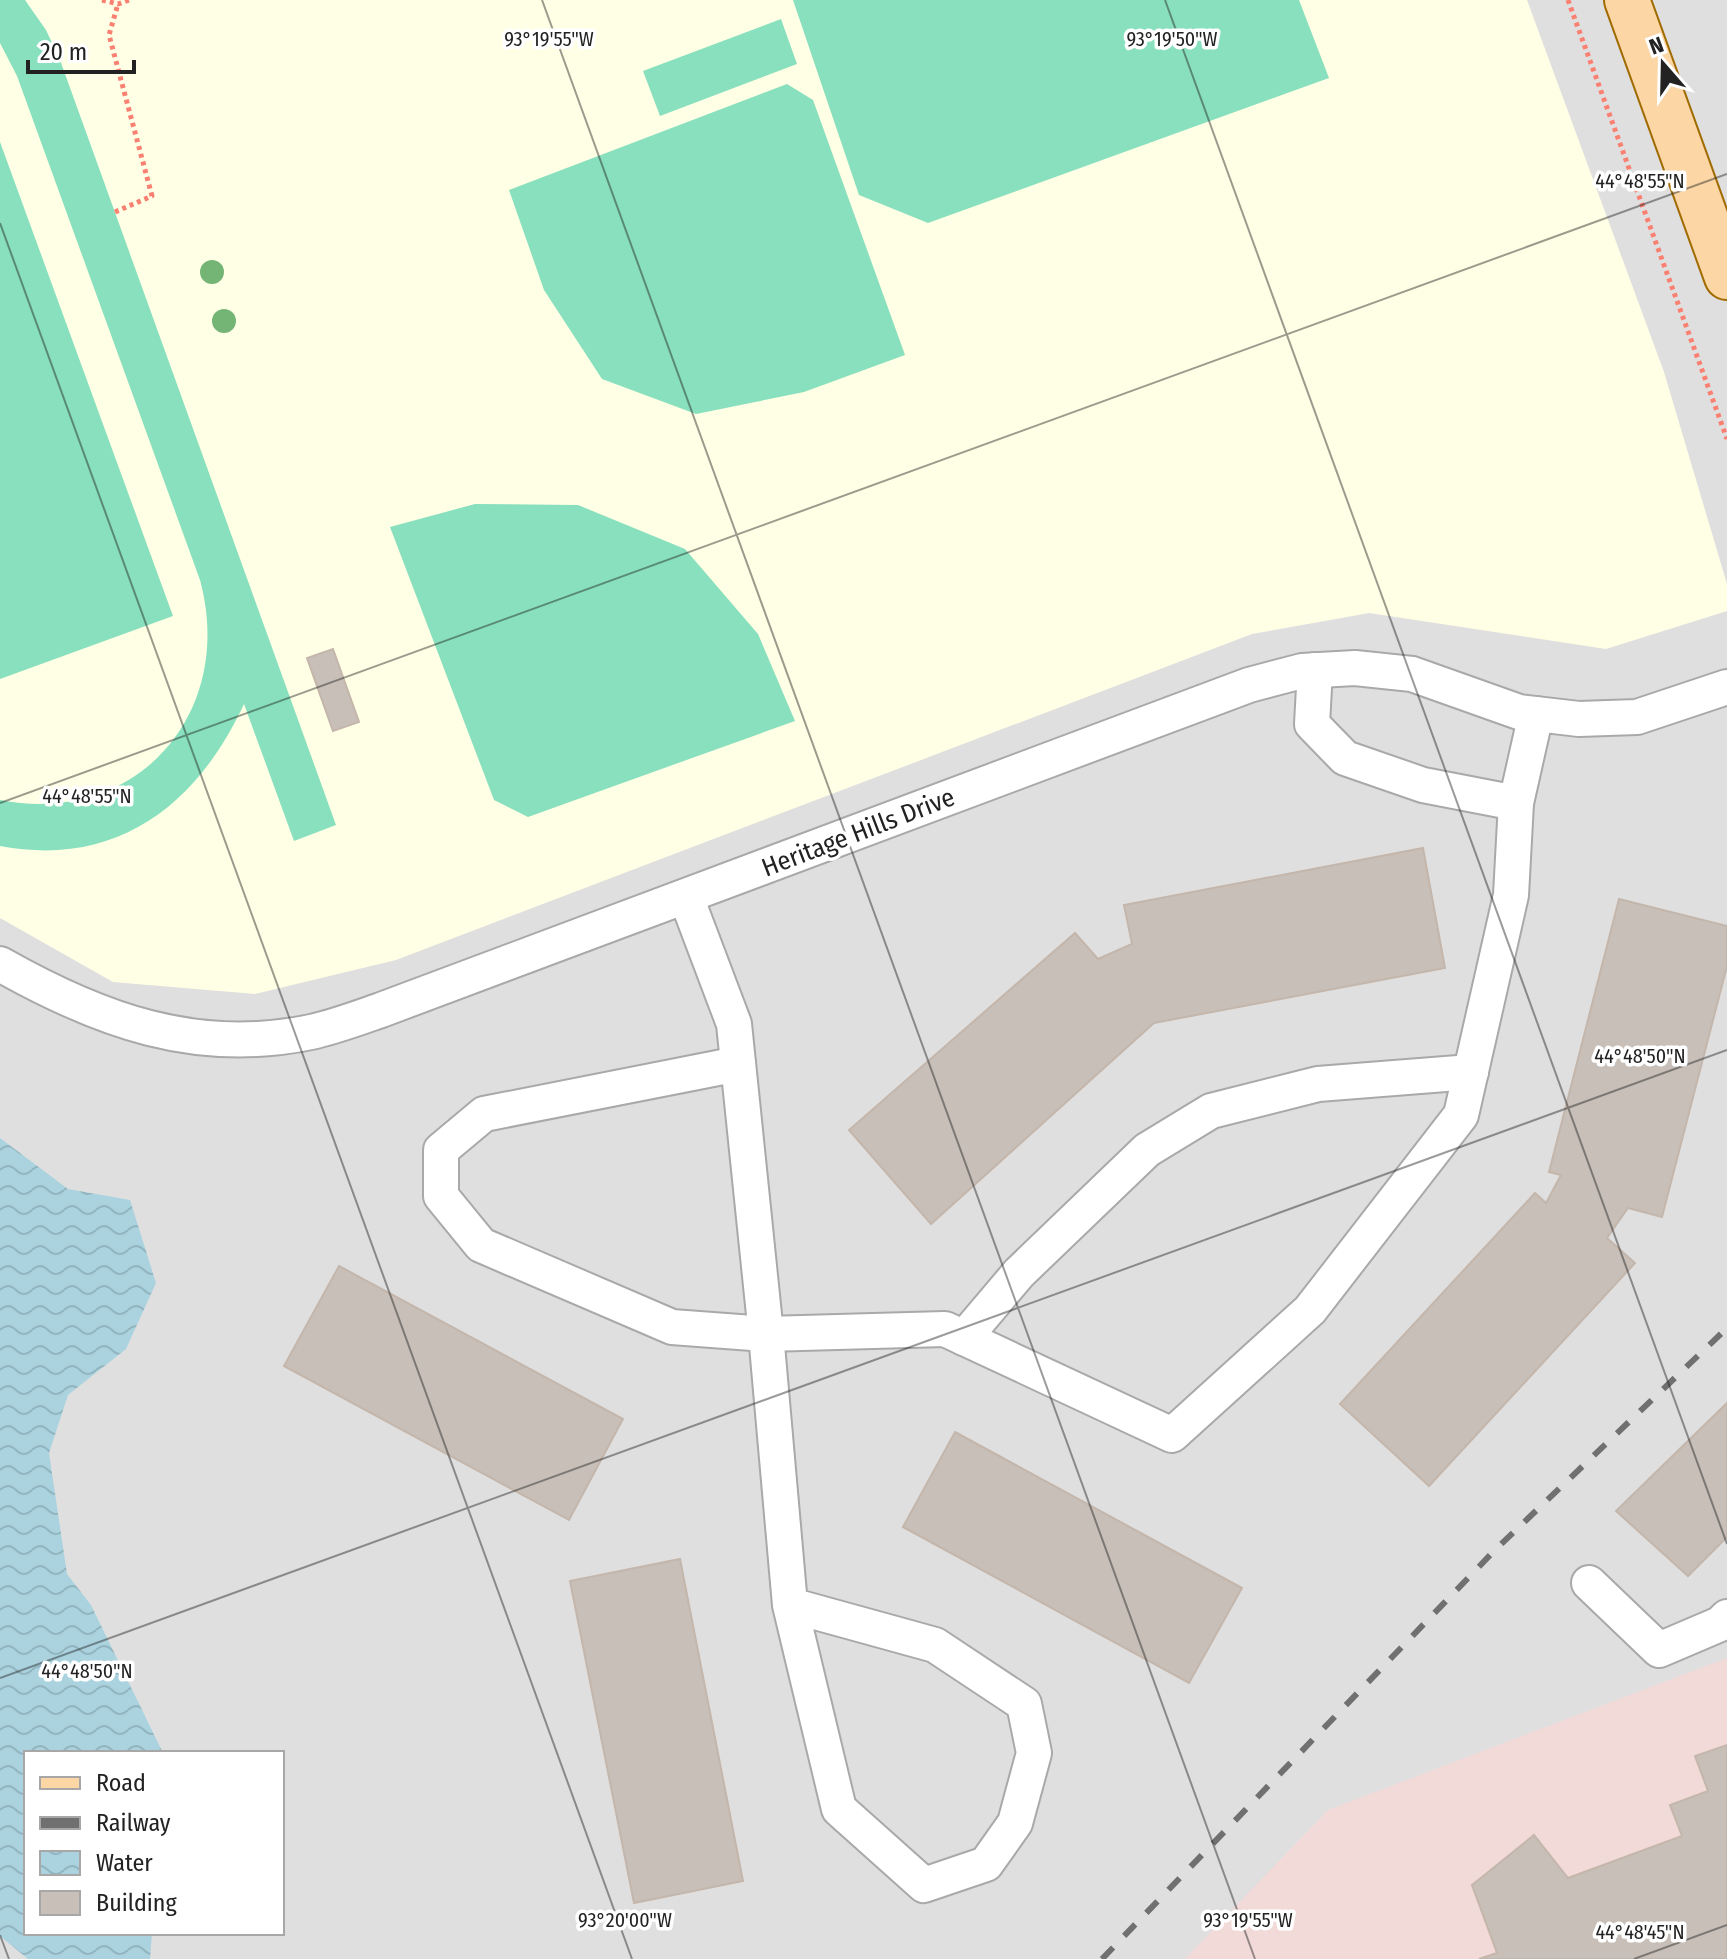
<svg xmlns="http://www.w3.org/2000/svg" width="1727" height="1959" font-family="'Fira Sans Condensed',sans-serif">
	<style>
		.residential { fill: #e0dfdf; fill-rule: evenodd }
		.commercial { fill: #f2dad9 }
		.education { fill: #ffffe5 }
		.pitch { fill: #88e0be }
		.water { fill: url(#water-waves) }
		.building { fill: #c7bfb8; stroke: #c4b6ab; stroke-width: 2 }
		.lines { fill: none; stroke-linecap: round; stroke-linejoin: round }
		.minor-casing { stroke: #a9a9a9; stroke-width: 38 }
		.major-casing { stroke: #a06b00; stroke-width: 48 }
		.path { stroke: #fa8072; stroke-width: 5; stroke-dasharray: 4 4; stroke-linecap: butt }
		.minor { stroke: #fff; stroke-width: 34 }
		.major { stroke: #fcd6a4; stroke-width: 44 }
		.rail { stroke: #707070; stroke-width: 6; stroke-dasharray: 16 16; stroke-linecap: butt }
		.tree { fill: #74b475 }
		.ticks { fill: none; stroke: #222; stroke-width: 2; stroke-opacity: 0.45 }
		.labels { text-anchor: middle; stroke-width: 7; stroke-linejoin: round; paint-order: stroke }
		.street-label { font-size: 26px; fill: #222; stroke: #fff }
		.ticks-label { font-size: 20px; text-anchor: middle; fill: #222; stroke: #fff; stroke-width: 7; stroke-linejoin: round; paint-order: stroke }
	</style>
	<defs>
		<pattern id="water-waves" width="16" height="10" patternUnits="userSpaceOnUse" patternTransform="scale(2)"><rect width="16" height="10" fill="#aad3df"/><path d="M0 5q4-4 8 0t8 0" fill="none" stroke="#92b5bf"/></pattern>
	</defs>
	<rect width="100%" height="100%" fill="#f2efe9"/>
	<!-- residential -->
	<path class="residential" d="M0,0H1727V1959H0ZM26,1753H282V1933H26Z"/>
	<!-- commercial -->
	<polygon class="commercial" points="1727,1658 1727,1959 1185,1959 1328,1810"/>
	<!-- education -->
	<polygon class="education" points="0,0 1527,0 1664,372 1727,584 1727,611 1606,649 1369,613 1252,634 396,960 255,994 113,982 0,918"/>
	<!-- pitch -->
	<g class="pitch">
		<path d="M0,0H25L46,30L60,60L336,825L294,841L244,704C197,805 117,868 0,846V800C138,827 236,712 200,580L17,76L0,43Z"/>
		<polygon points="793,0 1299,0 1329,78 928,223 859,195"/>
		<polygon points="781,19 797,64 660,116 643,71"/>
		<polygon points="787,84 813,100 905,355 804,392 696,414 602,379 544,290 509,190"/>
		<polygon points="0,142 173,616 0,679"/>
		<polygon points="475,504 578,505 685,549 758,634 795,721 528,817 494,800 390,527"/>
	</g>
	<!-- water -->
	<polygon class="water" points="0,1138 68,1189 130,1200 156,1283 126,1349 68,1395 49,1453 67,1574 91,1605 163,1753 26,1753 26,1933 152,1933 150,1959 28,1959 0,1936"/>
	<!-- building -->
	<g class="building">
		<polygon points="333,649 359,722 333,731 307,658"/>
		<polygon points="1423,848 1445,968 1154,1023 931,1224 849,1130 1075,933 1098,959 1132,944 1124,905"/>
		<polygon points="1619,899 1727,926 1727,966 1662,1217 1628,1208 1607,1238 1635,1263 1429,1486 1340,1404 1535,1193 1546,1203 1561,1175 1549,1172"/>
		<polygon points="339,1266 623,1419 569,1520 284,1366"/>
		<polygon points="1727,1403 1727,1537 1688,1576 1616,1511"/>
		<polygon points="955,1432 1242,1588 1189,1683 903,1527"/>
		<polygon points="680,1559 743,1881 634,1903 570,1581"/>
		<polygon points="1727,1745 1727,1959 1479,1959 1497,1953 1472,1885 1534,1835 1568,1878 1682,1836 1670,1805 1708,1791 1695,1756"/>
	</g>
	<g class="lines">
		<!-- minor casing -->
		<g class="minor-casing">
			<g id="minor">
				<polyline points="1315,670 1312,724 1345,758 1423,785 1516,803"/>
				<polyline points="686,897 734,1024 766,1334 945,1329 1172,1435 1310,1310 1461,1115 1511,895 1516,803 1536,714"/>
				<path d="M0,964C99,1020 196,1056 311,1032C334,1027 358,1018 381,1010L1249,685L1302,671L1355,668L1412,674L1519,712L1579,719L1637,717L1727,687"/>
				<polyline points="738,1064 484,1114 441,1150 441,1196 481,1245 672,1327 766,1334 790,1605 839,1809 924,1885 986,1864 1015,1823 1034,1753 1024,1704 935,1645 790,1605"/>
				<polyline points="964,1338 1019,1273 1147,1150 1211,1111 1318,1084 1471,1072"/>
				<polyline points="1589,1583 1659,1650 1720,1624 1727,1617"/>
			</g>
		</g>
		<!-- major casing -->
		<g class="major-casing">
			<polyline id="major" points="1627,0 1727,277"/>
		</g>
		<!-- path -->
		<g class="path">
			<polyline points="102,0 118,4 129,0"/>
			<polyline points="1568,0 1727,439"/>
			<polyline points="115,212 152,196 109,35 118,4"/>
		</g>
		<!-- minor -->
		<use href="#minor" class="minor"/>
		<!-- major -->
		<use href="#major" class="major"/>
		<!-- rail -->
		<polyline class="rail" points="1102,1959 1495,1550 1727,1328"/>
	</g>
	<!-- trees -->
	<g class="tree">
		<circle cx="212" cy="272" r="12"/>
		<circle cx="224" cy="321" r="12"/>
	</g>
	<!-- ticks -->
	<path class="ticks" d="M542,0L1255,1959M1165,0L1727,1544M0,223L632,1959M0,803L1727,174M0,1678L1727,1050M0,1935L9,1959M1634,1959L1727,1925"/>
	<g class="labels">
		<!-- street labels -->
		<g class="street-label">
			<text transform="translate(858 832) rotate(-21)" y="9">Heritage Hills Drive</text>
		</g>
	</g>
	<g class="ticks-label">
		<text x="549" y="46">93°19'55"W</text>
		<text x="1172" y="46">93°19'50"W</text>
		<text x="1640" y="188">44°48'55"N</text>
		<text x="87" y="803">44°48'55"N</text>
		<text x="1640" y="1063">44°48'50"N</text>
		<text x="87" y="1678">44°48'50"N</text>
		<text x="625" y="1927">93°20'00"W</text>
		<text x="1248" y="1927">93°19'55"W</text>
		<text x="1640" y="1939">44°48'45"N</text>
	</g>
	<!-- legend -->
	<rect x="24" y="1751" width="260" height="184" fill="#ffffff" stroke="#a7a7a7" stroke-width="2"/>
	<rect x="40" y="1777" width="40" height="12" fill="#fcd6a4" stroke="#a7a7a7" stroke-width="2"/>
	<text x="96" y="1791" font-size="24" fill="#222222">Road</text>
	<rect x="40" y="1817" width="40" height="12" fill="#707070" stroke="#a7a7a7" stroke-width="2"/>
	<text x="96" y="1831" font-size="24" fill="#222222">Railway</text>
	<rect x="40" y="1851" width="40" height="24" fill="url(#water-waves)" stroke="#a7a7a7" stroke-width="2"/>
	<text x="96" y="1871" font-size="24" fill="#222222">Water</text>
	<rect x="40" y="1891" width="40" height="24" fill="#c7bfb8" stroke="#a7a7a7" stroke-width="2"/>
	<text x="96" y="1911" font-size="24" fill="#222222">Building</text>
	<!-- north arrow -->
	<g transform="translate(1663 64) rotate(340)" stroke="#ffffff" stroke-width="6" paint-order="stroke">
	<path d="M0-6L14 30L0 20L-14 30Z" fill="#222222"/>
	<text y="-12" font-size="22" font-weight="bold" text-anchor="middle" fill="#222222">N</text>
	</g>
	<!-- scale -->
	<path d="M28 60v12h106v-12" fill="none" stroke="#222222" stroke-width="4"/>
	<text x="40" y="60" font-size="24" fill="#222222" stroke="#ffffff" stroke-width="6" paint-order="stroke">20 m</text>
</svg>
